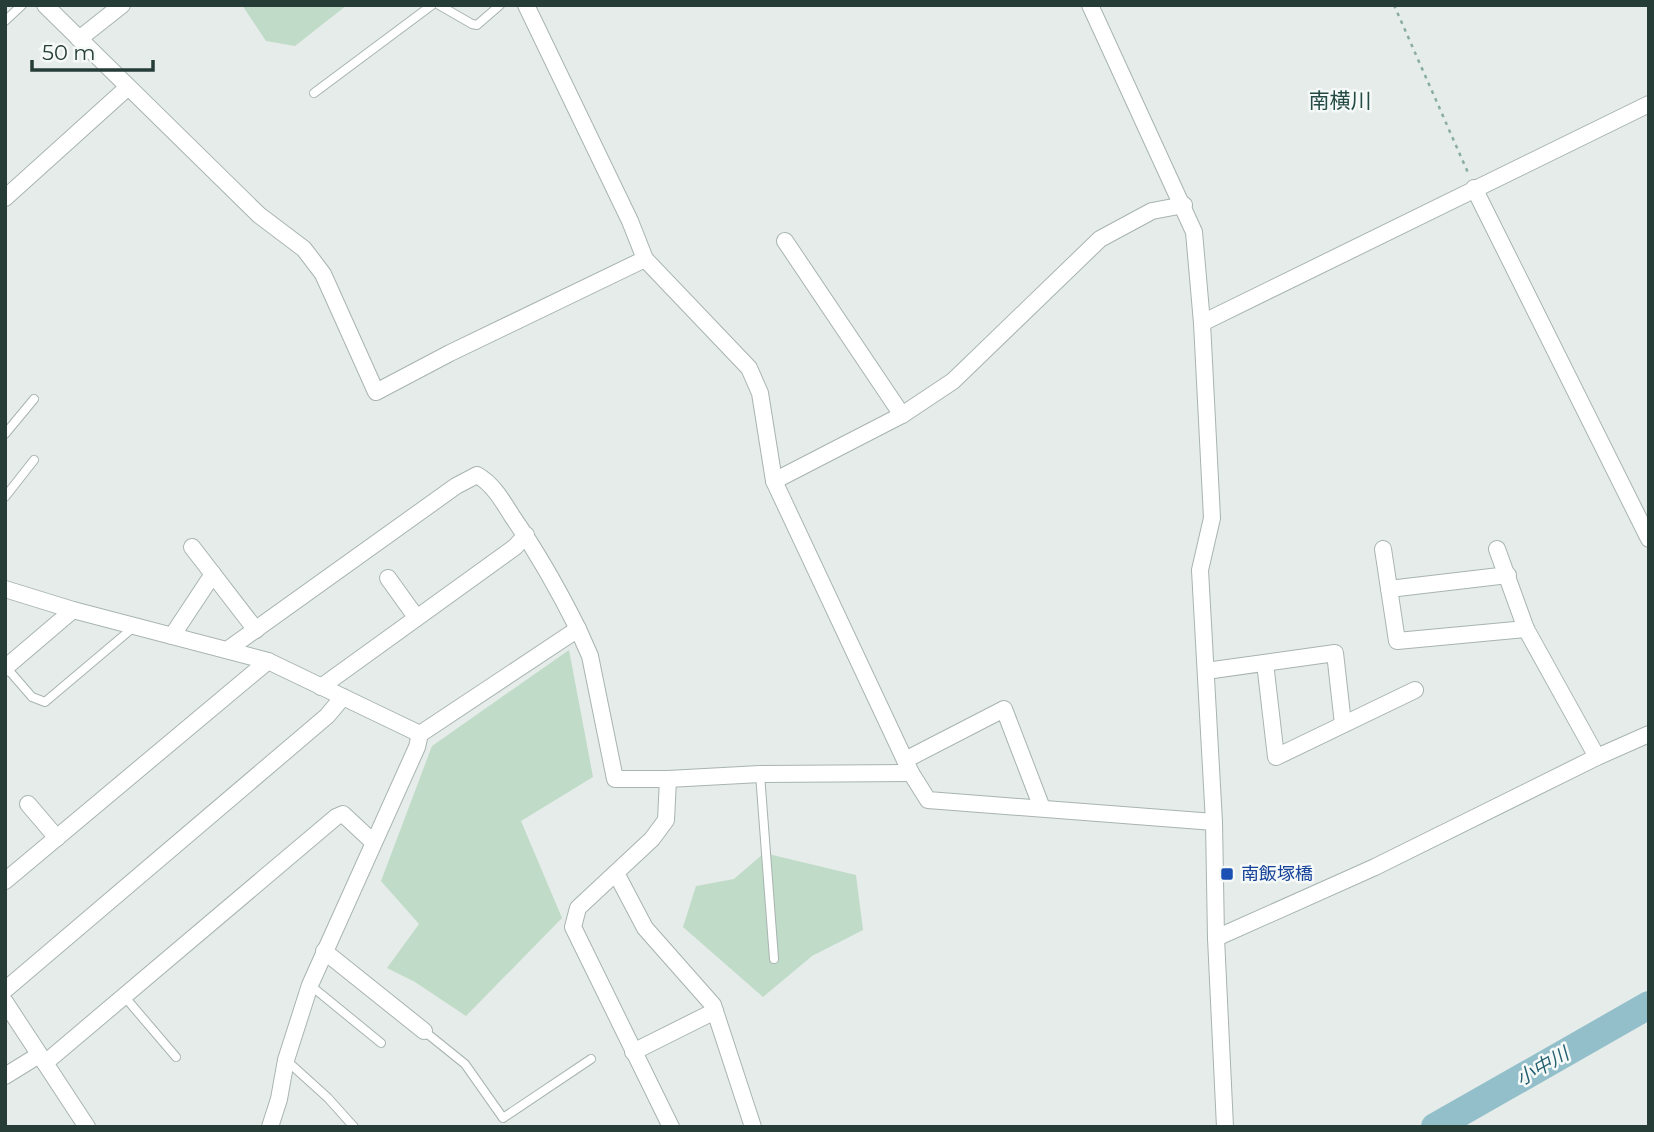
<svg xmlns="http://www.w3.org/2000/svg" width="1654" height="1132" font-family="Montserrat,'Noto Sans JP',sans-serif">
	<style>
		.green { fill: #c0dbc8 }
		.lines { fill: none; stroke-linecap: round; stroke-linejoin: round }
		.river { stroke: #93bfcb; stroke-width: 28 }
		.service-casing { stroke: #a8b4b0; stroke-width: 10 }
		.minor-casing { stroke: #a8b4b0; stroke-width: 18 }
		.path { stroke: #89aca3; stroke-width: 2.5; stroke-dasharray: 3.5 5; stroke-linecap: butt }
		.service { stroke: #fff; stroke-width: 8 }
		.minor { stroke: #fff; stroke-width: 16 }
		.transit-dot { fill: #1a4fb4; stroke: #f5f9f7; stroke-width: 2.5 }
		.labels { text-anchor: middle; stroke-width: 5; stroke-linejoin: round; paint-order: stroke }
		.transit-label { font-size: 18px; fill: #164399; stroke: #f5f9f7; text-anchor: start }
		.water-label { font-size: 19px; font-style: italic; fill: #266171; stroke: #f5f9f7 }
		.quarter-label { font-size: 21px; fill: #244c44; stroke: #f5f9f7 }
	</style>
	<rect width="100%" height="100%" fill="#e5ece9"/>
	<!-- green -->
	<g class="green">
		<polygon points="242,5 347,5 295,46 266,41"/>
		<polygon points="569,650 593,777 521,821 562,918 466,1016 415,982 387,968 419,924 381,881 432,746"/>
		<polygon points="764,853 856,875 863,930 812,956 763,997 683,927 696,886 734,879"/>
	</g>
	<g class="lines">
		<!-- river -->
		<polyline class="river" points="1435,1127 1649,1005"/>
		<!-- service casing -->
		<g class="service-casing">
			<g id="service">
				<polyline points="439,5 472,24 477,25 500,5"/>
				<polyline points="5,21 22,5"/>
				<polyline points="314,93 432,5"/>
				<polyline points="5,434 34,399"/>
				<polyline points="5,497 34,460"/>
				<polyline points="6,667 32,697 45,702 135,626"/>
				<polyline points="760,774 774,959"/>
				<polyline points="310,985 381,1043"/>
				<polyline points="124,996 176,1057"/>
				<polyline points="424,1031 465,1064 503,1118 591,1059"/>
				<polyline points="286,1060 328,1098 354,1127"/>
			</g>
		</g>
		<!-- minor casing -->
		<g class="minor-casing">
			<g id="minor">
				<polyline points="45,5 259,215 304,249 323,274 376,392 450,353 645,259"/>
				<polyline points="526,5 630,221 645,259 749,368 760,393 774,481 911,773 928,800 1214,822"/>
				<polyline points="1090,5 1194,232 1202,323 1212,518 1200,570 1214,822 1216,938 1225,1127"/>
				<polyline points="79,39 122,5"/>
				<polyline points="1474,188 1649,539"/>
				<polyline points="5,198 127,88"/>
				<polyline points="785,241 902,415"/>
				<polyline points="1202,323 1649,104"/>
				<polyline points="774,481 902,415 953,381 1100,239 1152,211 1184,205"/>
				<polyline points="192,547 256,630"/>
				<polyline points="1383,549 1397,641 1526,629"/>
				<polyline points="1497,549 1526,629 1597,757"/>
				<polyline points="388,578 416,617"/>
				<polyline points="5,589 73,610 268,661 420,734"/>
				<polyline points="1389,589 1508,575"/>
				<polyline points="172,636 213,574"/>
				<path d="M227,650L456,486L477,475C493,484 502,500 512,516C537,552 558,589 578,629"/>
				<polyline points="1265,663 1276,757 1415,690"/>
				<polyline points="5,668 73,610"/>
				<polyline points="1206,671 1335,653 1343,724"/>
				<polyline points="321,687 515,547 526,535"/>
				<polyline points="905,760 1004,709 1042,808"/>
				<polyline points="668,779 666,820 652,839 578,908 573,927 671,1127"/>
				<polyline points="28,804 57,838"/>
				<polyline points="616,873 645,928 713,1005 753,1127"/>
				<polyline points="5,881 268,661"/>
				<polyline points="1216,938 1375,867 1597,757 1649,734"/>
				<polyline points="324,951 424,1031"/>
				<polyline points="5,990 327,716 343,697"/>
				<polyline points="5,1002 87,1127"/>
				<polyline points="633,1052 715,1011"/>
				<polyline points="45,1063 336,817 343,814 373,842"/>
				<polyline points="5,1076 39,1055"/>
				<polyline points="270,1127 279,1099 286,1060 310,985 417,747 420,734 578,629 590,656 615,779 668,779 760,774 911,773"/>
			</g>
		</g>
		<!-- path -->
		<polyline class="path" points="1394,5 1469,175"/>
		<!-- service -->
		<use href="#service" class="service"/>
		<!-- minor -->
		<use href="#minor" class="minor"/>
	</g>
	<!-- markers -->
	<rect class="transit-dot" x="1220" y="867" width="14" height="14" rx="3.5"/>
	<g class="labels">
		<!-- transit labels -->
		<g class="transit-label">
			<text x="1241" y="880">南飯塚橋</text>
		</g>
		<!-- water labels -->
		<g class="water-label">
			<text transform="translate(1542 1066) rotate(-30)" y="7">小中川</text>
		</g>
		<!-- quarter labels -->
		<g class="quarter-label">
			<text x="1340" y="108">南横川</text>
		</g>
	</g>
	<!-- border -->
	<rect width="1654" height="1132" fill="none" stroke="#263c37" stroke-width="14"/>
	<!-- scale -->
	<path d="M32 60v10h121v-10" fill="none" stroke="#263c37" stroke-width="3.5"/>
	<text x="42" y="60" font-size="21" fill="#263c37" stroke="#f5f9f7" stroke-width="5" paint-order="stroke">50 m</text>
</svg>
